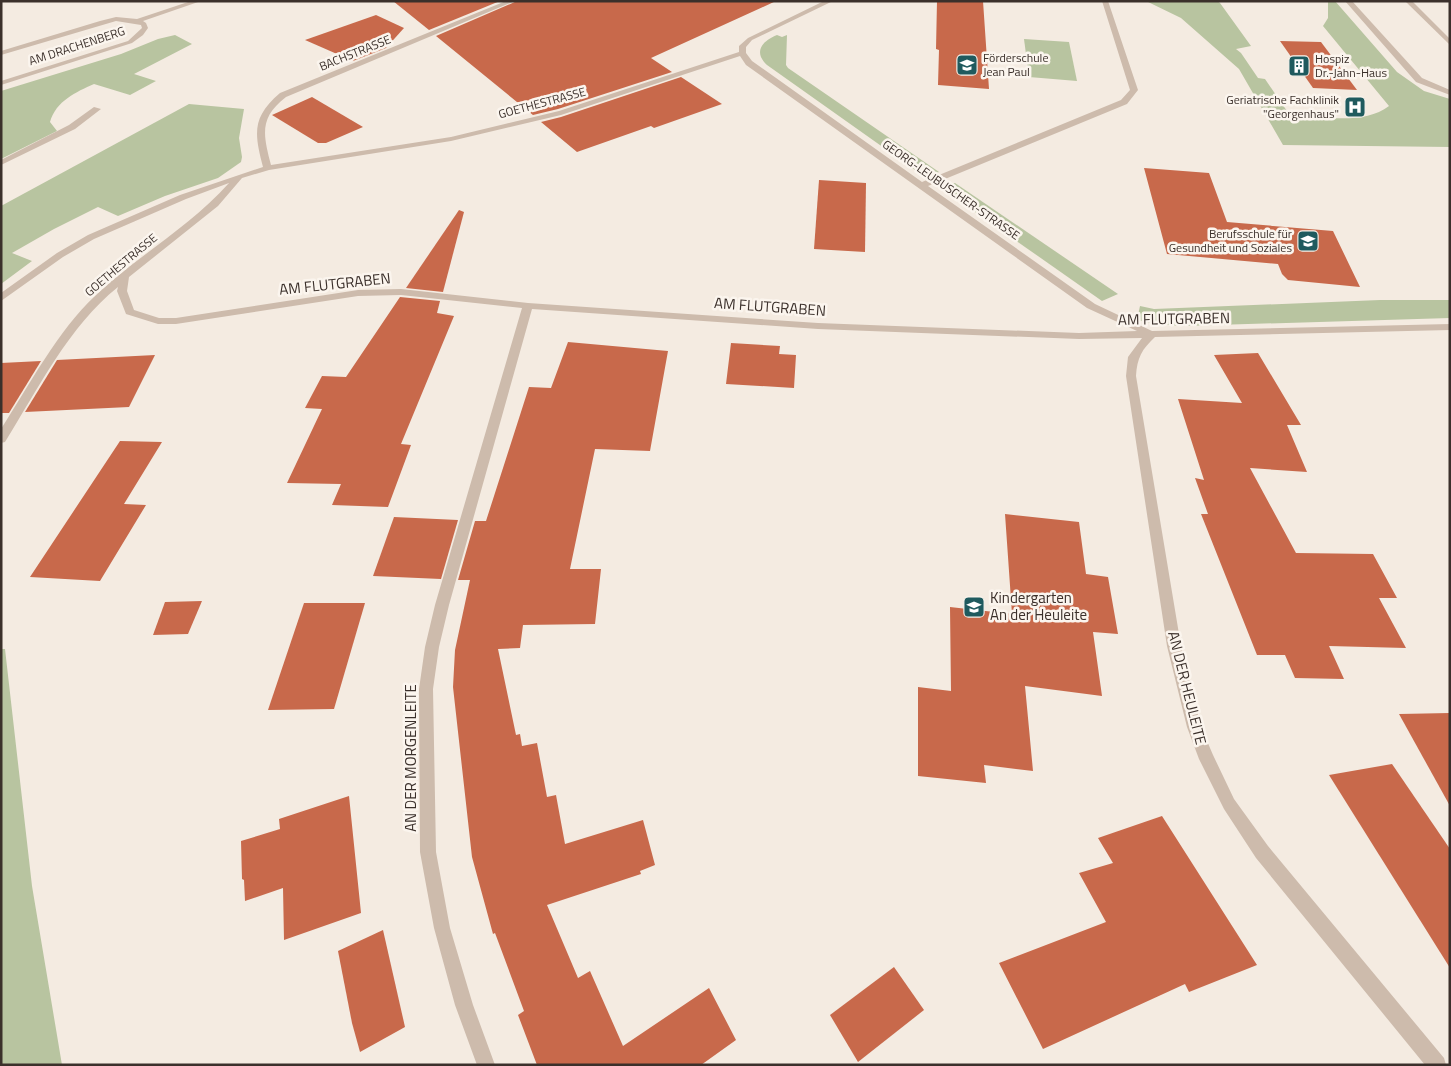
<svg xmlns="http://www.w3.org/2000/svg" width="1451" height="1066" font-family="'Titillium Web',sans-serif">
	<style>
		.green { fill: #b8c4a0 }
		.building { fill: #c8694b }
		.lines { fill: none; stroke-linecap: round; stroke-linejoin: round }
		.minor { fill: #cdbbac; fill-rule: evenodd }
		.labels { text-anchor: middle; stroke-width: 5; stroke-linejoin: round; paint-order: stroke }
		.far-street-label { font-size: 12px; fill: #3b302b; stroke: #fbf5ee }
		.far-poi-label { font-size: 12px; fill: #3b302b; stroke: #fbf5ee; text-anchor: start }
		.street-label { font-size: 15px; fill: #3b302b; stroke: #fbf5ee }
		.poi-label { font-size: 15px; fill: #3b302b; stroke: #fbf5ee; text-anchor: start }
	</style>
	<rect width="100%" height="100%" fill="#f4ebe1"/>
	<!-- green -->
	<g class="green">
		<path d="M1146,1H1217L1220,3L1251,46L1236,49L1241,53L1258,78L1265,79L1289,114C1319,116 1363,126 1389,106L1323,26L1328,18V1H1335L1397,72L1424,91L1450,99V147L1283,145L1239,69L1181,18Z"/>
		<path d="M175,35L192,44L134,74L156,81L130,95L94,84C76,92 56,101 50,122L57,131L1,159V91L121,54L158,39Z"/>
		<path d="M777,35L782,37L787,35L786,65L788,68L939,172L925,177L767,65C753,52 762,41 777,35Z"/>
		<polygon points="1024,39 1069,42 1077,81 1029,77"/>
		<polygon points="189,104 244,109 239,138 242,157 241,162 218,178 165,196 118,216 98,207 54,229 12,253 32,261 1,284 1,206"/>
		<polygon points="955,183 1118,294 1102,301 941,188"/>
		<polygon points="1380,300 1450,300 1450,318 1183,326 1154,324 1137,320 1140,306 1154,309"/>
		<polygon points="1,649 5,649 32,886 62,1065 1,1065"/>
	</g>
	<!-- building -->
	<g class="building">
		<polygon points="393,1 500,1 429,30"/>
		<polygon points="517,1 776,1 651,58 672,72 558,109 533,115 436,36"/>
		<polygon points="937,1 983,1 989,89 938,85 939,50 936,49"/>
		<polygon points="376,15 404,28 386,48 353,61 305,40"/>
		<polygon points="1280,41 1321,42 1357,90 1313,88"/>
		<polygon points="681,77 722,104 654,128 651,126 577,152 541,122 561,117"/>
		<polygon points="312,97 363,127 326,143 318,143 272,115"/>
		<polygon points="1144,168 1209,173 1227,222 1333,231 1360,287 1288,280 1282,274 1278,264 1167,254"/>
		<polygon points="819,180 866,183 865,252 814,249"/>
		<polygon points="459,210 464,212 443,292 406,288"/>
		<polygon points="400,297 440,301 437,313 454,316 401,444 411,445 388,507 332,505 341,484 287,483 322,409 305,408 322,376 346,377"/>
		<polygon points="568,342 668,351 650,451 595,449 570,569 601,569 595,624 523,625 520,648 498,649 516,735 520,734 522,746 537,743 547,797 556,795 565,844 643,820 655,865 640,871 641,874 547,905 578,978 590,971 623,1046 709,988 736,1040 701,1065 537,1065 518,1015 524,1011 495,933 493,934 472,857 453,687 455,650 470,580 458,580 475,521 486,521 529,387 551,388"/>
		<polygon points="731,343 780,346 779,354 796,355 794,388 726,384"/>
		<polygon points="1258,353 1301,425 1287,425 1307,472 1250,468 1296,553 1373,554 1397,598 1379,598 1406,648 1329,646 1344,679 1295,678 1285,655 1257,655 1201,514 1208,514 1195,478 1204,480 1178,399 1242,403 1214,355"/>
		<polygon points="155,355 129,407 25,412 57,360"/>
		<polygon points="41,361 9,413 1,413 1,363"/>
		<polygon points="120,441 162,442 124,504 146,505 100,581 30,577"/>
		<polygon points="1005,514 1079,522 1086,574 1108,577 1118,634 1093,632 1102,696 1025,686 1033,771 984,765 986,783 918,776 918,687 951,691 950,607 1012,614"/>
		<polygon points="394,517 458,520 441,579 373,576"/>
		<polygon points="202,601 188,634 153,635 165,602"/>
		<polygon points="304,603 365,603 334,709 268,710"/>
		<polygon points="1450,713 1450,806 1399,714"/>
		<polygon points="1392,764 1450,849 1450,968 1329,775"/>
		<polygon points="349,796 361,913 284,940 283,888 245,901 244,880 242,879 241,841 280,829 279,819"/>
		<polygon points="1162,816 1257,965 1189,992 1185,984 1043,1049 999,963 1106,922 1079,873 1113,863 1098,838"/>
		<polygon points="383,930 405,1027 360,1052 352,1023 338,951"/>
		<polygon points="894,967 924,1010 858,1062 830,1015"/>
	</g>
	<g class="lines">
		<!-- minor -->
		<g class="minor">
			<polygon points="191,1 201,1 143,21 146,23 148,28 143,35 132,43 1,85 1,81 128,41 142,28 141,25 116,21 1,55 1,51 100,21 116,17 137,19"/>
			<path d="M506,1H515L286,97C259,118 263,134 271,165L451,137L559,111L739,52V46L748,38L824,1H833L752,40L746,47V53L752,61L922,182L1121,100L1130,90L1102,1H1108L1138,90L1127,104L928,186L1095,304L1152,331L1450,324V330L1155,337C1142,349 1137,358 1136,376L1181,646L1201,727L1213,755L1234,799L1268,846L1444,1058L1446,1065H1425L1256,858L1224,809L1199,759L1187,727L1167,646L1126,376L1128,357L1142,338L1079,339L818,329L532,309L449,605L439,647L433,689L436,852L450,928L473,1005L495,1065H477L455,1005L434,928L420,852L419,689L425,647L435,605L522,308L401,295L358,296L176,324H158L126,314L117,291L118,287C69,326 38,389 5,442L1,443V429C28,387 59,329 95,296C137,256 190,227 229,183L186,199L94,239L63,257L1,301V293L57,253L88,235L180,195L263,167C254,133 252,117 280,93ZM740,56L746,65L1087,308L1137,331L1079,333L818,323L528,303L401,289L358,290L176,318H159L134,310L127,291L129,277L218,206L242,178L269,170L451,141L561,115Z"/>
			<polygon points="1345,1 1352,1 1422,78 1450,90 1450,95 1416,82"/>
			<polygon points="1405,1 1412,1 1450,39 1450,45"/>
			<polygon points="94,107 101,109 75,129 1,165 1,160 69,125"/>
		</g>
	</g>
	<!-- icons -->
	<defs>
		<g id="school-square" transform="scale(1.125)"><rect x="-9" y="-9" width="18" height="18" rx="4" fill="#1f5a5e" stroke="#fbf5ee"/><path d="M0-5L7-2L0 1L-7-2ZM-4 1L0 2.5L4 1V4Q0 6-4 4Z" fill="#fff"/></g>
		<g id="building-square" transform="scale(1.125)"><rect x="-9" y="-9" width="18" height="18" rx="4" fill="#1f5a5e" stroke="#fbf5ee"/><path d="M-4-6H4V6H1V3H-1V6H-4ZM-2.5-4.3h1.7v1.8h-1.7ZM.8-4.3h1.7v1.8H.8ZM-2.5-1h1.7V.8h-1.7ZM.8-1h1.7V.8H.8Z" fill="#fff"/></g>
		<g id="hospital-square" transform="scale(1.125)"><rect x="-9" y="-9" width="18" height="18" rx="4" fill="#1f5a5e" stroke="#fbf5ee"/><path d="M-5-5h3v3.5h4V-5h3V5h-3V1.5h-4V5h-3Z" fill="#fff"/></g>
	</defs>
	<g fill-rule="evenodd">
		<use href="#school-square" x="967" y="65"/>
		<use href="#building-square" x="1299" y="66"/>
		<use href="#hospital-square" x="1355" y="107"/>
		<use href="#school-square" x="1308" y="241"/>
		<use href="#school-square" x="974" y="607"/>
	</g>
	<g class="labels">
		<!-- far-street labels -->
		<g class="far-street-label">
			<text transform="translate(77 46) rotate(-18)" y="4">AM DRACHENBERG</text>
			<text transform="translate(355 53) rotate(-22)" y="4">BACHSTRASSE</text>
			<text transform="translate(542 103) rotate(-15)" y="4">GOETHESTRASSE</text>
			<text transform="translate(951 190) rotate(35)" y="4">GEORG-LEUBUSCHER-STRASSE</text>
			<text transform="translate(121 265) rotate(-40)" y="4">GOETHESTRASSE</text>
		</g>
		<!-- far-poi labels -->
		<g class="far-poi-label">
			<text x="983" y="62">Förderschule<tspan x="983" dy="14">Jean Paul</tspan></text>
			<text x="1315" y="63">Hospiz<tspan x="1315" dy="14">Dr.-Jahn-Haus</tspan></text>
			<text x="1339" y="104" text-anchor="end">Geriatrische Fachklinik<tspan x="1339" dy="14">"Georgenhaus"</tspan></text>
			<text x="1292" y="238" text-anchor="end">Berufsschule für<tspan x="1292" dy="14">Gesundheit und Soziales</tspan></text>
		</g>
		<!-- street labels -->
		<g class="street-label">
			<text transform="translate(335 284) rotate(-6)" y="5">AM FLUTGRABEN</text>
			<text transform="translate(770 307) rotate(4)" y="5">AM FLUTGRABEN</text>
			<text transform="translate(1174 319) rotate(-1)" y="5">AM FLUTGRABEN</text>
			<text transform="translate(1187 688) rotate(76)" y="5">AN DER HEULEITE</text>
			<text transform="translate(411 758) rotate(-90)" y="5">AN DER MORGENLEITE</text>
		</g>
		<!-- poi labels -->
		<g class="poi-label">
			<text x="990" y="603">Kindergarten<tspan x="990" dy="17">An der Heuleite</tspan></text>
		</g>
	</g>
	<!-- border -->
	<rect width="1451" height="1066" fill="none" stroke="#3b302b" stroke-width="5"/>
</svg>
